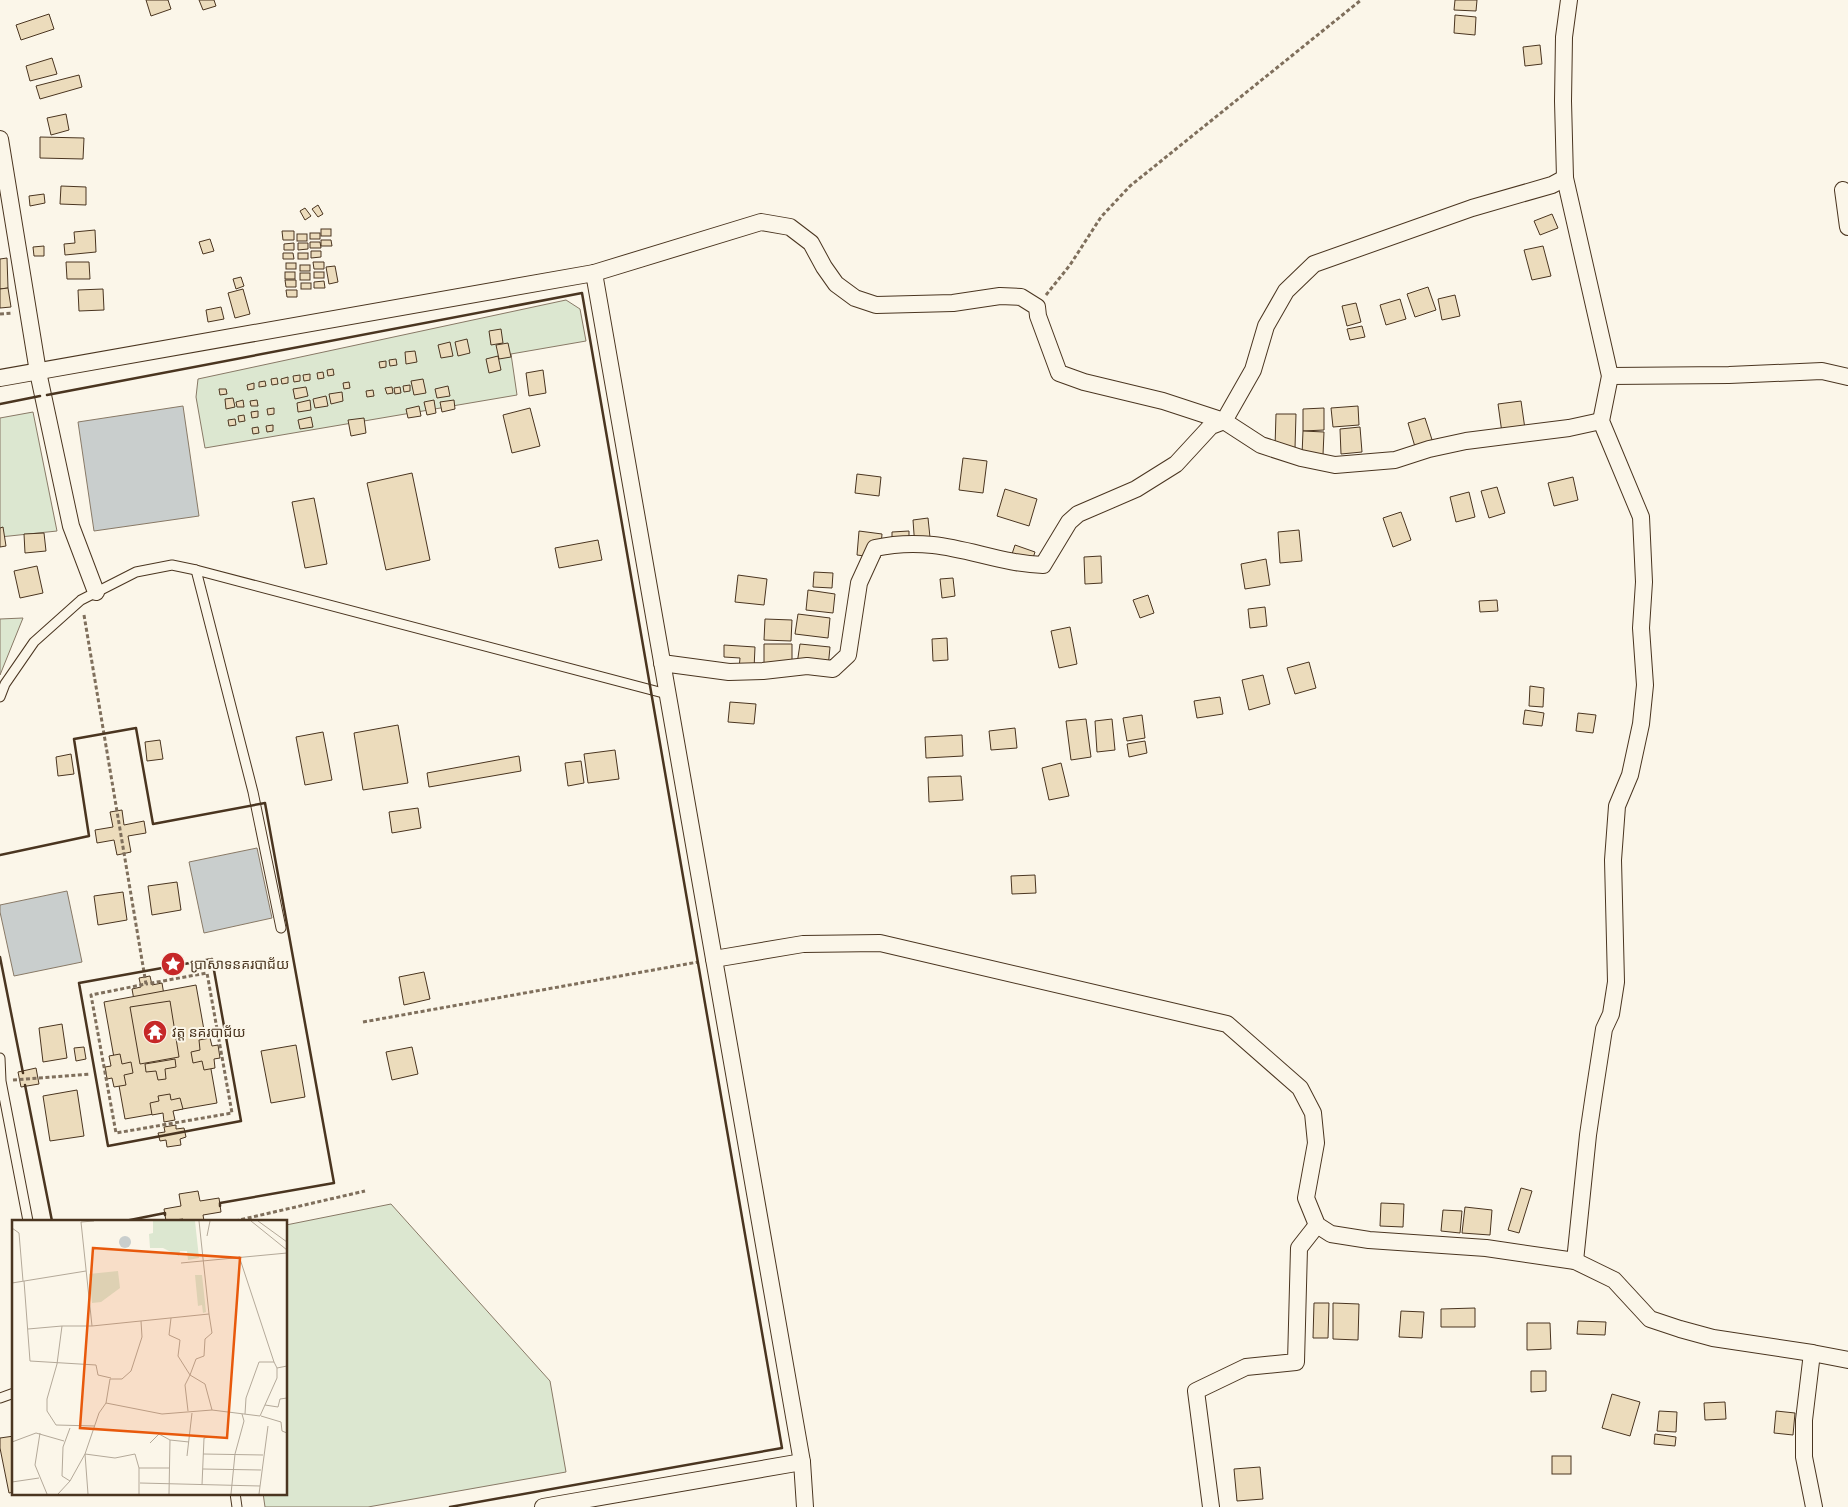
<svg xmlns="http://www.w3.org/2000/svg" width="1848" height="1507" font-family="Ubuntu,'Noto Sans Khmer',sans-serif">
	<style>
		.green { fill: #dce7d0; stroke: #887966 }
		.water { fill: #c9cecd; stroke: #887966 }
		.building { fill: #ecdcbc; stroke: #4a3520 }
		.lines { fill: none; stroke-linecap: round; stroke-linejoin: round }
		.lane-casing { stroke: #4a3520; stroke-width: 11 }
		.street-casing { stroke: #4a3520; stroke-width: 18 }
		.path { stroke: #7f6f5c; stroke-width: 3; stroke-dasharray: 4 2.5; stroke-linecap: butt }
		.lane { stroke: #fbf6e9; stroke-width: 9 }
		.street { stroke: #fbf6e9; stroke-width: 16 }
		.wall { stroke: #4a3520; stroke-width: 2.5 }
		.labels { text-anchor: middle; stroke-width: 4; stroke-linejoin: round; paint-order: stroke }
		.poi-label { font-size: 14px; fill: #4a3520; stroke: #fbf6e9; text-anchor: start }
		.inset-road { fill: none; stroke: #b4a999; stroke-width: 1 }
		.view { fill: #e8590c; fill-opacity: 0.15; stroke: #e8590c; stroke-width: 2.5 }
		.inset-edge { fill: none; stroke: #4a3520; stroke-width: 2.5 }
	</style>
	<rect width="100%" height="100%" fill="#fbf6e9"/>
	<!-- green -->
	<g class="green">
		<polygon points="566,300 580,309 586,341 511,354 517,395 205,448 196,397 198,379"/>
		<polygon points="33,412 57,531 0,537 0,418"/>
		<polygon points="23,618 0,675 0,619"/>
		<polygon points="391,1204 550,1381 566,1472 368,1507 265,1507 263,1493 286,1493 286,1225"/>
	</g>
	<!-- water -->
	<g class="water">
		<polygon points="183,406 199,516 94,531 78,422"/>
		<polygon points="257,848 272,918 204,933 189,862"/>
		<polygon points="67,891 82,962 14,976 0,912 0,905"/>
	</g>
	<!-- building -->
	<g class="building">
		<polygon points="146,0 168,0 171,9 151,16"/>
		<polygon points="199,0 214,0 216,6 203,10"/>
		<polygon points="1455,0 1477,0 1476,11 1454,10"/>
		<polygon points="49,14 54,29 21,40 16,25"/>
		<polygon points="1455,15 1476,17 1475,35 1454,33"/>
		<polygon points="1540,45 1542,64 1525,66 1523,47"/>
		<polygon points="52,58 57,74 30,81 26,66"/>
		<polygon points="79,75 82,87 40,99 36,86"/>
		<polygon points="66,114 69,130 51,135 47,118"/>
		<polygon points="40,137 84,138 83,159 40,158"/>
		<polygon points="61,186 86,187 86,205 60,204"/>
		<polygon points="44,194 45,203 30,206 29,196"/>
		<polygon points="318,205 323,214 318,217 312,209"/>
		<polygon points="305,208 311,216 305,220 300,211"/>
		<polygon points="1552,214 1558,228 1540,235 1534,221"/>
		<rect x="321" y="229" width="10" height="7"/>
		<polygon points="95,230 96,252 65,255 64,244 75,243 74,232"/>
		<polygon points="282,231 294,231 294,240 283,240"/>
		<rect x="310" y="233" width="10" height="6"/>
		<rect x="297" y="234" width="10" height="7"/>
		<polygon points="210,239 214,251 203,254 199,242"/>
		<polygon points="321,240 331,240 332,246 321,246"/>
		<polygon points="310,242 320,242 321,248 310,248"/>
		<polygon points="294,243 294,250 284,250 284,244"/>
		<polygon points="298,243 308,243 308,249 298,250"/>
		<polygon points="44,246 44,256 34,256 33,247"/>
		<polygon points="1543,246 1551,276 1532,280 1524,250"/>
		<polygon points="311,251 321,251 321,257 311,258"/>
		<polygon points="283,253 293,253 294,259 283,259"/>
		<rect x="298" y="253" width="10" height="6"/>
		<polygon points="7,258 8,288 0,289 0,259"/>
		<polygon points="66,262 89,262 90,279 67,279"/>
		<polygon points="313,262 324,262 324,269 314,269"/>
		<rect x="286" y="263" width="10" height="6"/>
		<rect x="300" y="265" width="10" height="6"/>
		<polygon points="335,266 338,282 329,284 326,267"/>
		<rect x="285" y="272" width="10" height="7"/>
		<rect x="314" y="272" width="10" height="6"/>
		<rect x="300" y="273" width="10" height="7"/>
		<polygon points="241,277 244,286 236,289 233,279"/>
		<polygon points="285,280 296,280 296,287 286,287"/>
		<polygon points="324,281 325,288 314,288 314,282"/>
		<rect x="301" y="283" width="10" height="6"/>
		<polygon points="1428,287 1436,310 1415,317 1407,294"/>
		<polygon points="8,288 11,307 0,308 0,289"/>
		<polygon points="103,289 104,310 79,311 78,290"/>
		<polygon points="243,289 250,314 235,318 228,293"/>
		<polygon points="286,290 297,290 297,297 287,297"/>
		<polygon points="1455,295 1460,316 1442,320 1438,299"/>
		<polygon points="1400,299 1406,319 1386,325 1380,305"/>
		<polygon points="1356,303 1361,322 1347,326 1342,306"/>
		<polygon points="221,307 224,319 208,322 206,310"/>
		<polygon points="1362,326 1365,337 1350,340 1347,329"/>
		<polygon points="501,329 503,343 491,345 489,331"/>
		<polygon points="467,339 470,353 458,356 455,342"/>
		<polygon points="450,342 453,356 441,358 438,345"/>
		<polygon points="508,343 511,357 499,359 496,345"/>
		<polygon points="415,351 417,362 406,364 405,352"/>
		<polygon points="498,356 501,370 489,373 486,359"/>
		<polygon points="396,359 397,365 390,366 389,360"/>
		<polygon points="386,361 386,367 380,368 379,362"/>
		<polygon points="333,369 334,375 328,376 327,370"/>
		<polygon points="543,370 546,393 529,396 526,373"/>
		<polygon points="323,372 324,378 318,379 317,373"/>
		<polygon points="310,374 310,380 304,381 303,375"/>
		<polygon points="300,375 300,381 294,382 293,376"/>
		<polygon points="288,377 288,383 282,384 281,379"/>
		<polygon points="277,378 278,384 272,385 271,379"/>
		<polygon points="423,379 426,393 414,395 411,381"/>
		<polygon points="265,381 266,386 259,387 259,382"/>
		<polygon points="349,382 350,388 344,389 343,383"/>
		<polygon points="254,383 254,389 248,390 247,385"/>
		<polygon points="410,385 410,391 404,392 403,386"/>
		<polygon points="448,386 450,396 437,398 435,389"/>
		<polygon points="306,387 308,396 295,399 293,389"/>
		<polygon points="392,387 393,393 387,394 385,388"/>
		<polygon points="400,387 401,393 395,394 394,388"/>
		<polygon points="219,389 226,389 227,394 220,395"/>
		<polygon points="373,390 374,396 367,397 366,391"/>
		<polygon points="342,392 343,401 331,404 329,394"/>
		<polygon points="326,396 328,406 315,408 313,399"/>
		<polygon points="233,398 235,407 226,409 225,399"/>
		<polygon points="243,400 244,407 237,407 236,402"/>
		<polygon points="257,400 258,406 251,406 250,401"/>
		<polygon points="310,400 311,410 298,412 297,403"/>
		<polygon points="434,400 436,413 427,415 424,402"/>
		<polygon points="454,400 455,409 442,412 440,402"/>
		<polygon points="1521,401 1525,429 1502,433 1498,404"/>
		<polygon points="419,406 421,416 408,418 406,409"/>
		<polygon points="1358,406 1359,425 1333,427 1331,408"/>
		<polygon points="274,408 274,414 268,415 267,409"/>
		<polygon points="530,408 540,446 512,453 503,415"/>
		<polygon points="1324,408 1324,430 1303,431 1303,409"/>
		<polygon points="258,411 258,417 252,418 251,412"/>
		<polygon points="1276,414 1296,414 1295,448 1275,447"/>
		<polygon points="244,415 245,421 239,422 238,416"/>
		<polygon points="311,417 313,427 300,429 298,420"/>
		<polygon points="364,418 366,433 351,436 348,420"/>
		<polygon points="1425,418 1436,452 1418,457 1408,423"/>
		<polygon points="235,419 236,425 229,426 228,420"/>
		<polygon points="273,425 273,431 267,432 266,426"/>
		<polygon points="258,427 259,433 253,434 252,428"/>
		<polygon points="1360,427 1362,452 1341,454 1340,429"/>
		<polygon points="1303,431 1324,432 1323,455 1302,455"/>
		<polygon points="963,458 987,461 983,493 959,490"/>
		<polygon points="412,473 430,560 386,570 367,483"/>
		<polygon points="857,474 881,477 879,496 855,493"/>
		<polygon points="1573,477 1578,500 1554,506 1548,483"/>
		<polygon points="1497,487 1505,513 1489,518 1481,491"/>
		<polygon points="1005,489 1037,499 1029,526 997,516"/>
		<polygon points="1469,492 1475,517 1456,522 1450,497"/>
		<polygon points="314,498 327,564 305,568 292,502"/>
		<polygon points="1401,512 1411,540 1393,547 1383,518"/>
		<polygon points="928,518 931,547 915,548 913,520"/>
		<polygon points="3,527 6,546 0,547 0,528"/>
		<polygon points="1299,530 1302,561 1280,563 1278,532"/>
		<polygon points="859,531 882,534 880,558 857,555"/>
		<polygon points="909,531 909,552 892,552 892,532"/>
		<polygon points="44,533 46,551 25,553 24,534"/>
		<polygon points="598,540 602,560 559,568 555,548"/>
		<polygon points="1015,545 1035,552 1030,567 1010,560"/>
		<polygon points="1101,556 1102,583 1085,584 1084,557"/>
		<polygon points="1266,559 1270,585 1245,589 1241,564"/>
		<polygon points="37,566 43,593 20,598 14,571"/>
		<polygon points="814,572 833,573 832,588 813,587"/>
		<polygon points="738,575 767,579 764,605 735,602"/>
		<polygon points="953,578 955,596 942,598 940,579"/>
		<polygon points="808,590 835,594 833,613 806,610"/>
		<polygon points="1148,595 1154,613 1140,618 1133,600"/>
		<polygon points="1497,600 1498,611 1480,612 1479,601"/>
		<polygon points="1265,607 1267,626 1250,628 1248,609"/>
		<polygon points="798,614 830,618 828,638 795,634"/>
		<polygon points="765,619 792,620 791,641 764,640"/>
		<polygon points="1070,627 1077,664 1059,668 1051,631"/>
		<polygon points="947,638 948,660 933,661 932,639"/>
		<polygon points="764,644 792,644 792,664 764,663"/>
		<polygon points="800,644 830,647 828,668 797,664"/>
		<polygon points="724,645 755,647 754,669 739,669 740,658 724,657"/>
		<polygon points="1309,662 1316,688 1295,694 1287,668"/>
		<polygon points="1263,675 1270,704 1249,710 1242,680"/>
		<polygon points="1530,686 1544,688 1543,707 1529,706"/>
		<polygon points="1220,697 1223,714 1197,718 1194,701"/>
		<polygon points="730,702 756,704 754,724 728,722"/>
		<polygon points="1525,710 1544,713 1542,726 1523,724"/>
		<polygon points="1578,713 1596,715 1593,733 1576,731"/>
		<polygon points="1142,715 1145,738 1127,741 1123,718"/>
		<polygon points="1086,719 1091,757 1071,760 1066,721"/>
		<polygon points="1112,719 1115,750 1097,752 1095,721"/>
		<polygon points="398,725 408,783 363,790 354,733"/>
		<polygon points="1015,728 1017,748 991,750 989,731"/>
		<polygon points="323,732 332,780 305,785 296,737"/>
		<polygon points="962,735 963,756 926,758 925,737"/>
		<polygon points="160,740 163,759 147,761 145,742"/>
		<polygon points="1145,741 1147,753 1129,757 1127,744"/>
		<polygon points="615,750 619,779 588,783 584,754"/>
		<polygon points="71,754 74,774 58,776 56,757"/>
		<polygon points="519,756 521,771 429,787 427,773"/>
		<polygon points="581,761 584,783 568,786 565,763"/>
		<polygon points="1061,763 1069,796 1049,800 1042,768"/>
		<polygon points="961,776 963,800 929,802 928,777"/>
		<polygon points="418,808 421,828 392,833 389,812"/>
		<polygon points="122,810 124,825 144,821 146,833 128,836 131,852 117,855 114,840 97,843 95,830 113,827 110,812"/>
		<polygon points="1035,875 1036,893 1012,894 1011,876"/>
		<polygon points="177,882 181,910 152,915 148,886"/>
		<polygon points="123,892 127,920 98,925 94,896"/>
		<polygon points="424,972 430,999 404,1005 399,977"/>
		<polygon points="150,976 152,985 162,983 164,995 155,997 156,1002 144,1005 143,998 134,1000 132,989 141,987 139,978"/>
		<polygon points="196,985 217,1103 125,1119 104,1002"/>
		<polygon points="170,1001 179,1057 140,1064 130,1007"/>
		<polygon points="62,1024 67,1058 43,1062 39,1028"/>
		<polygon points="210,1038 212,1046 218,1045 220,1058 214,1059 215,1068 204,1070 202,1061 193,1063 191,1052 200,1050 199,1040"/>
		<polygon points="296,1045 305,1097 271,1103 261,1051"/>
		<polygon points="84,1047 86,1059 76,1061 74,1048"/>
		<polygon points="412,1047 418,1074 392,1080 386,1052"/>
		<polygon points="120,1054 122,1064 131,1062 133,1073 124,1075 126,1085 114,1087 112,1078 107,1079 105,1067 111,1066 109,1056"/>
		<polygon points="175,1059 176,1067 165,1069 166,1079 158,1080 156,1071 146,1072 145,1064"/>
		<polygon points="36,1068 39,1084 21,1087 18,1072"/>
		<polygon points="77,1090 84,1136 50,1141 43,1096"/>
		<polygon points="170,1094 171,1100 180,1098 183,1109 173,1111 175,1120 164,1122 163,1113 152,1115 150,1103 159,1101 158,1096"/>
		<polygon points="176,1125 176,1129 184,1128 186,1137 180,1139 181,1145 167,1147 166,1140 160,1141 158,1133 165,1132 164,1127"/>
		<polygon points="1521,1188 1532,1191 1519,1233 1508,1230"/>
		<polygon points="198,1191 200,1201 219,1198 221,1212 203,1215 204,1221 184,1221 183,1219 166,1221 164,1209 181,1206 179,1194"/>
		<polygon points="1381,1203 1404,1204 1403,1227 1380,1226"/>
		<polygon points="1465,1207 1492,1210 1490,1235 1462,1233"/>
		<polygon points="1443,1210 1462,1211 1460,1233 1441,1231"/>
		<polygon points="1314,1303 1329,1303 1328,1338 1313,1338"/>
		<polygon points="1333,1303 1359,1304 1358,1340 1333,1339"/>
		<polygon points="1475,1308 1475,1327 1441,1327 1441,1309"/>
		<polygon points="1401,1311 1424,1312 1422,1338 1399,1337"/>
		<polygon points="1578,1321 1606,1322 1605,1335 1577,1334"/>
		<polygon points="1527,1323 1550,1323 1551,1349 1527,1350"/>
		<polygon points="1531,1371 1546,1371 1546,1391 1531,1392"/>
		<polygon points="1612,1394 1640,1402 1630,1436 1602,1428"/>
		<polygon points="1725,1402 1726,1419 1705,1420 1704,1403"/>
		<polygon points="1659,1411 1677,1412 1676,1432 1657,1431"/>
		<polygon points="1776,1411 1795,1413 1793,1435 1774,1433"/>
		<polygon points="1655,1434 1676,1437 1675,1446 1654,1444"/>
		<polygon points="14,1436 14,1492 9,1493 0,1448 0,1438"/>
		<rect x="1552" y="1456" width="19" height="18"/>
		<polygon points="1260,1467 1263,1499 1237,1501 1234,1469"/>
	</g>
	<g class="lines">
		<!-- lane casing -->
		<g class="lane-casing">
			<g id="lane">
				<polyline points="196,570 253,792 281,928"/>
				<polyline points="0,697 5,684 34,642 81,600 136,572 172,565 196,570 667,694"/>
				<polyline points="0,1058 1,1081 28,1221"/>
				<polyline points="0,1398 14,1393"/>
				<polyline points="235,1493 237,1507"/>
			</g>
		</g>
		<!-- street casing -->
		<g class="street-casing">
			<g id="street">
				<polyline points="1569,0 1564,37 1563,101 1565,178 1610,376 1601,421 1641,517 1644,582 1641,628 1645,685 1641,724 1630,775 1617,806 1613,860 1616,982 1611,1014 1604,1029 1594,1094 1588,1135 1575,1261"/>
				<polyline points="0,139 38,372 71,526 96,592"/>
				<polyline points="1843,190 1848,227"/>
				<polyline points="594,273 761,222 790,227 811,243 824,267 836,284 855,298 876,305 953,303 1000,296 1021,297 1037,307 1038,316 1059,373 1084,382 1163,401 1224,421 1253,370 1266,326 1286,291 1314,264 1472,208 1552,185 1565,178"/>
				<polyline points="1610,376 1729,375 1822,371 1848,377"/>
				<polyline points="0,378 594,273 802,1462 805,1507"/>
				<path d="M662,663L729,672L763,671L807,666L833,669L848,655L859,583L875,548C893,544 914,543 933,545C970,549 1005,564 1043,565L1069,522L1078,514L1136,489L1176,464L1211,426L1224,421L1261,445L1301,458L1335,465L1395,460L1429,449L1466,441L1569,428L1601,421"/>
				<polyline points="714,959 803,944 880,943 1227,1024 1300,1088 1313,1113 1316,1143 1306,1198 1317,1225 1331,1234 1369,1240 1486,1248 1575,1261 1614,1280 1650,1319 1680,1329 1713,1338 1812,1353 1848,1360"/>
				<polyline points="1812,1353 1804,1420 1804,1457 1814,1507"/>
				<polyline points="543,1507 802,1462"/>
				<polyline points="1211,1507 1196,1391 1246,1367 1296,1362 1299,1248 1317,1225"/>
			</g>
		</g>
		<!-- path -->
		<g class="path">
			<polyline points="1046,295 1070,265 1101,217 1130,186 1361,0"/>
			<polyline points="0,314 13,313"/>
			<polyline points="84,615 146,984 91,995 116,1133 232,1113 207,973 146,984"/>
			<polyline points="363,1022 698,962"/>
			<polyline points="13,1080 90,1074"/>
			<polyline points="235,1221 365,1191"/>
		</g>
		<!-- lane -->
		<use href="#lane" class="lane"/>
		<!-- street -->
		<use href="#street" class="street"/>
		<!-- wall -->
		<g class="wall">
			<polyline points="47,395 582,293 782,1448 450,1507"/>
			<polyline points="0,404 40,396"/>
			<polyline points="0,855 89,836 74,739 136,728 153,824 265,803 334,1183 220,1203 220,1206"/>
			<polyline points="0,957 23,1073"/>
			<polygon points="212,959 241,1121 108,1146 79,983"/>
			<polyline points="25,1085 52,1221"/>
			<polyline points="125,1221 165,1213 165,1215"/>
		</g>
	</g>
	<!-- icons -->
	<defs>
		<g id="sight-disc" transform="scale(1.25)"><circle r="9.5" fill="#c62828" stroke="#fbf6e9"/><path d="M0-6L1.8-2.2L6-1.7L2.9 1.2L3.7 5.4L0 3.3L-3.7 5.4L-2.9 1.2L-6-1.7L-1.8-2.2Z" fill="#fff"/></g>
		<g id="temple-disc" transform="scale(1.25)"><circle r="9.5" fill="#c62828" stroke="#fbf6e9"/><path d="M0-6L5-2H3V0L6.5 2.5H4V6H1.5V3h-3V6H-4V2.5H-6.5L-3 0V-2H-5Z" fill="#fff"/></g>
	</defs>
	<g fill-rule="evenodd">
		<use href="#sight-disc" x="173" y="964"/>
		<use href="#temple-disc" x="155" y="1032"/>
	</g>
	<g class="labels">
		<!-- poi labels -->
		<g class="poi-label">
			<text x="190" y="969">ប្រាសាទនគរបាជ័យ</text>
			<text x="172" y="1037">វត្ត នគរបាជ័យ</text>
		</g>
	</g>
	<!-- overview -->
	<g transform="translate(12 1220)">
		<rect width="275" height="275" fill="#fbf6e9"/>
		<path d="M141,1H183L187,38L176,40L175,31H168L167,36L151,28H138L137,14L141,13ZM106,51L108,68L89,82L80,83L77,54ZM183,55H190L194,92L191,93L190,85L186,86Z" fill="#dce7d0"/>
		<path d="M107 22a6 6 0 1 1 12 0a6 6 0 1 1-12 0Z" fill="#c9cecd"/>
		<path class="inset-road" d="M239,1L275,30M246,1L275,22M0,8L7,13L11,61M195,16L198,1M227,36L262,142L265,148L275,146M169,43L275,33M12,61L18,141L84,145L86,155L99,158M0,63L74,51M197,94L200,113L193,119L192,136L184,139L178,155L193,164L200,190M159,98L157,115L168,120L166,136L178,155L173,165L176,191M50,106H80L197,94L187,1M80,106L69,2L82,1M16,109L50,106L45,144L35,179V191L44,205L83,206M94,183L150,194L200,190L248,196L265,158V148M253,185L266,187L268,179L275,178M233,194L234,178L247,142H262M249,196L269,202L270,211L275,213M28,213L23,245L35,274M0,222L24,213L52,221M138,223L147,214L158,220M191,234L251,235M175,236L180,193M191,249L249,250M58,261L73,234L103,238L123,234L127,248M0,262L27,258M128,263L248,266M190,265L192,218L197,217M46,274L58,261L50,256L51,227L58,208M76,274L73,234L87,193L94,183L98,159H110L119,151L130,117L129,101M127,274V248H157M157,274L158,220L177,222M219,274L223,234L232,201L230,194M247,274L256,206"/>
		<path class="view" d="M81,28L228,38L215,218L68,208Z"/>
		<rect width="275" height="275" class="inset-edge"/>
	</g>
</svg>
